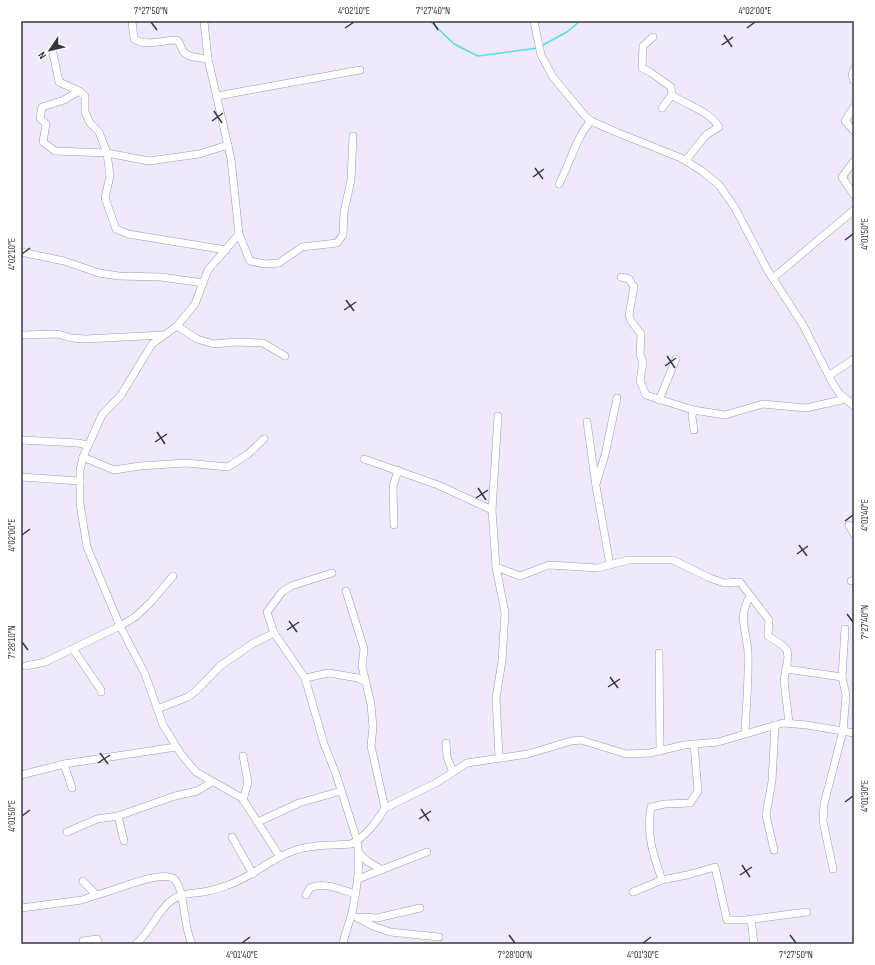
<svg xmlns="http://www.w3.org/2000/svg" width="875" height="965" font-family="'Sofia Sans Condensed',sans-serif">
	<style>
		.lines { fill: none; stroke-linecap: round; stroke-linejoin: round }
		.stream { stroke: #54e1e3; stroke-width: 1.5 }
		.minor-casing { stroke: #a198b4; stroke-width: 8 }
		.minor { stroke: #fff; stroke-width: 7 }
		.ticks { fill: none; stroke: #383540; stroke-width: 1.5 }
		.neatline { fill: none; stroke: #383540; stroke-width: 1.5 }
		.ticks-label { font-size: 10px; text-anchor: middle; fill: #383540 }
	</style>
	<rect width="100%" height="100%" fill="#eee9fb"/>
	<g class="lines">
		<!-- stream -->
		<g class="stream">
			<polyline points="430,21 454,44 478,56 538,48"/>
			<polyline points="541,46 567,32 580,21"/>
		</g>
		<!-- minor casing -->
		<g class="minor-casing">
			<g id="minor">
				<path d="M132,21L134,39C146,47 163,40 177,40C181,43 180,47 183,51C187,58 201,58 208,59"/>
				<polyline points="204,21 208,59 231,159 239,234 208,270 195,304 177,326 152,344 121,395 102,415 83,457 80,470 80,504 87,547 120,626 145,674 163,725 181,754 196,772 242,798 280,857"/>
				<polyline points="534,21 541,55 553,77 585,116 591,121 616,132 681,158 702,171 719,185 735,208 768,271 803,325 833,384 840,394 854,406"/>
				<polyline points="653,37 643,46 642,68 650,72 671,87 672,95"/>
				<polyline points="53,53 59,82 79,91"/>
				<polyline points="854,69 852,75 854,81"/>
				<polyline points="217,96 360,70"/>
				<polyline points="854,107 845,121 854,131"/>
				<path d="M662,108L672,95C688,106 708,110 719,127L706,135L686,160"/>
				<polyline points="854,161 842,177 854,195"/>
				<path d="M559,184C570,164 575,139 591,121"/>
				<polyline points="239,234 250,261 265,264 279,263 302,247 337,243 343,235 344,212 351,180 353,136"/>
				<polyline points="226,250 128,234 116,229 105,198 110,176 107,153 99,132 90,123 85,112 85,96 79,91 64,100 42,107 40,118 46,124 43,142 55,151 107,153 149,161 199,154 228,145"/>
				<polyline points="21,252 64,261 99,273 119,276 161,277 203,283"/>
				<polyline points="621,277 629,279 634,287 629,315 631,321 641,334 640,355 643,362 640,381 646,395 693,410"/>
				<polyline points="773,278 854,210"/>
				<polyline points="177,326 197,339 214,344 236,342 263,343 285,356"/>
				<polyline points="21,335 58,334 71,338 86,339 163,335"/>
				<polyline points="830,375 854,359"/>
				<polyline points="659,400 676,359"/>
				<polyline points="498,416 492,510 496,567 505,613 502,661 496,698 499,757"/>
				<polyline points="587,422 596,486 610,565"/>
				<polyline points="694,430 692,417 693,410 725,415 763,404 806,408 846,399"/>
				<polyline points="21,440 78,443 87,445"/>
				<polyline points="83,457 114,470 140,466 186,463 228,467 248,454 264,439"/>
				<polyline points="364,459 438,485 492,510"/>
				<polyline points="21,477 80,481"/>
				<polyline points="596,484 605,455 617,398"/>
				<polyline points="394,525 393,487 398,470"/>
				<polyline points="849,525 854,534"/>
				<polyline points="496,567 520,576 549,565 598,568 628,560 673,560 710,578 724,583 740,582 769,620 768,636 782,645 787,650 788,658 784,680 789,723"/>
				<polyline points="332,573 291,586 282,592 267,612 274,633 305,678 324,744 336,774 357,840"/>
				<polyline points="851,581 854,580"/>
				<polyline points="346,591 364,649 362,666 371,704 373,727 371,746 385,808"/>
				<polyline points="73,649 101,690 101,692"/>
				<polyline points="659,653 660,751"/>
				<polyline points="26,666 45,662 120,626 135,617 151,602 173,576"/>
				<polyline points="786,669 842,677 846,695 843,731 824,804 823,821 833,869"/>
				<polyline points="842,677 845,629"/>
				<polyline points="305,678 329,673 358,678 366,682"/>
				<polyline points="157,709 188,697 198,689 220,666 252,644 274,633"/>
				<path d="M745,733C746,707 749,679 748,653C747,630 737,618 750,596"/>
				<polyline points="446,743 447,757 453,772"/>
				<polyline points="243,756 248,782 243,800"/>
				<polyline points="64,764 72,788"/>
				<polyline points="21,775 64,764 176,747"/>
				<polyline points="118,816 175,796 197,791 212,782"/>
				<polyline points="258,822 299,803 341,791"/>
				<polyline points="67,832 97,819 118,816 124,841"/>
				<polyline points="232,837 253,874"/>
				<polyline points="774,850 766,815 772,781 775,725"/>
				<polyline points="360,854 367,861 382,870"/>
				<polyline points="358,879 427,852"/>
				<path d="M662,880C653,854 646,834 651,807L665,804L690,803L698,791L694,744"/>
				<path d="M83,881L96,895C115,891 156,871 173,878C185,885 183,928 192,944"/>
				<polyline points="633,892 662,880 687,875 715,867 727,920 746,920 807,912"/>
				<path d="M306,895L310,888C323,881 342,890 355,894"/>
				<polyline points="21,908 82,900 96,895"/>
				<polyline points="356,917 373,926 390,932 439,937"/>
				<polyline points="361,917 377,918 420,908"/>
				<polyline points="751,919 754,944"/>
				<polyline points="83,941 97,939 99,944"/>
				<path d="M136,944C151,931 157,911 172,900C183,892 196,894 208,891C215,890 222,887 228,885C252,877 270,859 293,851C311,844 332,846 351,844C364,838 377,822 385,808L436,783L467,763L528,754L571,741L581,740L626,754L650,753L684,745L718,742L783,723L807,725L854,733"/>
				<path d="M343,944C345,932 351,920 353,908C357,887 361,863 357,841"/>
			</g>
		</g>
		<!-- minor -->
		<use href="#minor" class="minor"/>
	</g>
	<!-- ticks -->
	<path class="ticks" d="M151,22L157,30M433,22L438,30M345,28L354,22M747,28L755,22M724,35L732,47M722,45L733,37M214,111L222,123M212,121L223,113M535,168L543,179M533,177L544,169M845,240L853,234M22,254L30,248M346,300L354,311M344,310L356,302M667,356L675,368M665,366L676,358M157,432L165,444M155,442L167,434M478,488L486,500M476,498L488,490M845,521L853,515M22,535L30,529M799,545L807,556M797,554L808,546M847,614L853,622M289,621L297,632M287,630L299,622M22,642L28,650M610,677L618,688M608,687L620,679M100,753L108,764M98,763L110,755M845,802L853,796M421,809L429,821M22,816L30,810M419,819L431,811M742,865L750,877M740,875L752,867M509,935L515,943M790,935L796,943M242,943L250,937M643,943L651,937"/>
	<!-- border -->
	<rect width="875" height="965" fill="none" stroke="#ffffff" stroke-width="44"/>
	<!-- north arrow -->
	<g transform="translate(50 50) rotate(235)" stroke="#ffffff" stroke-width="3" paint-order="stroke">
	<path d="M0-3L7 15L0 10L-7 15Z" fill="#383540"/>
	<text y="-6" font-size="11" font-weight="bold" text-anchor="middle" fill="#383540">N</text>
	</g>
	<rect x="22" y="22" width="831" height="921" class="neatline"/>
	<g class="ticks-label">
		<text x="151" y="14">7°27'50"N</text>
		<text x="354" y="14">4°02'10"E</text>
		<text x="433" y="14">7°27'40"N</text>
		<text x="755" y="14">4°02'00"E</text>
		<text transform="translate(864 234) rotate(-90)" y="4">4°01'50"E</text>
		<text transform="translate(11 254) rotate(-90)" y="4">4°02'10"E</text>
		<text transform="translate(864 515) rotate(-90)" y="4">4°01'40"E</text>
		<text transform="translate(11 535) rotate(-90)" y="4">4°02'00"E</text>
		<text transform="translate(864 622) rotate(-90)" y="4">7°27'40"N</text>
		<text transform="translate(11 642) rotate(-90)" y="4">7°28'10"N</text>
		<text transform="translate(864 796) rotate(-90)" y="4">4°01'30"E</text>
		<text transform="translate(11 816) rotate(-90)" y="4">4°01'50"E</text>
		<text x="242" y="958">4°01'40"E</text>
		<text x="515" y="958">7°28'00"N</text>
		<text x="643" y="958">4°01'30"E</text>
		<text x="796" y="958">7°27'50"N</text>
	</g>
</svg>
